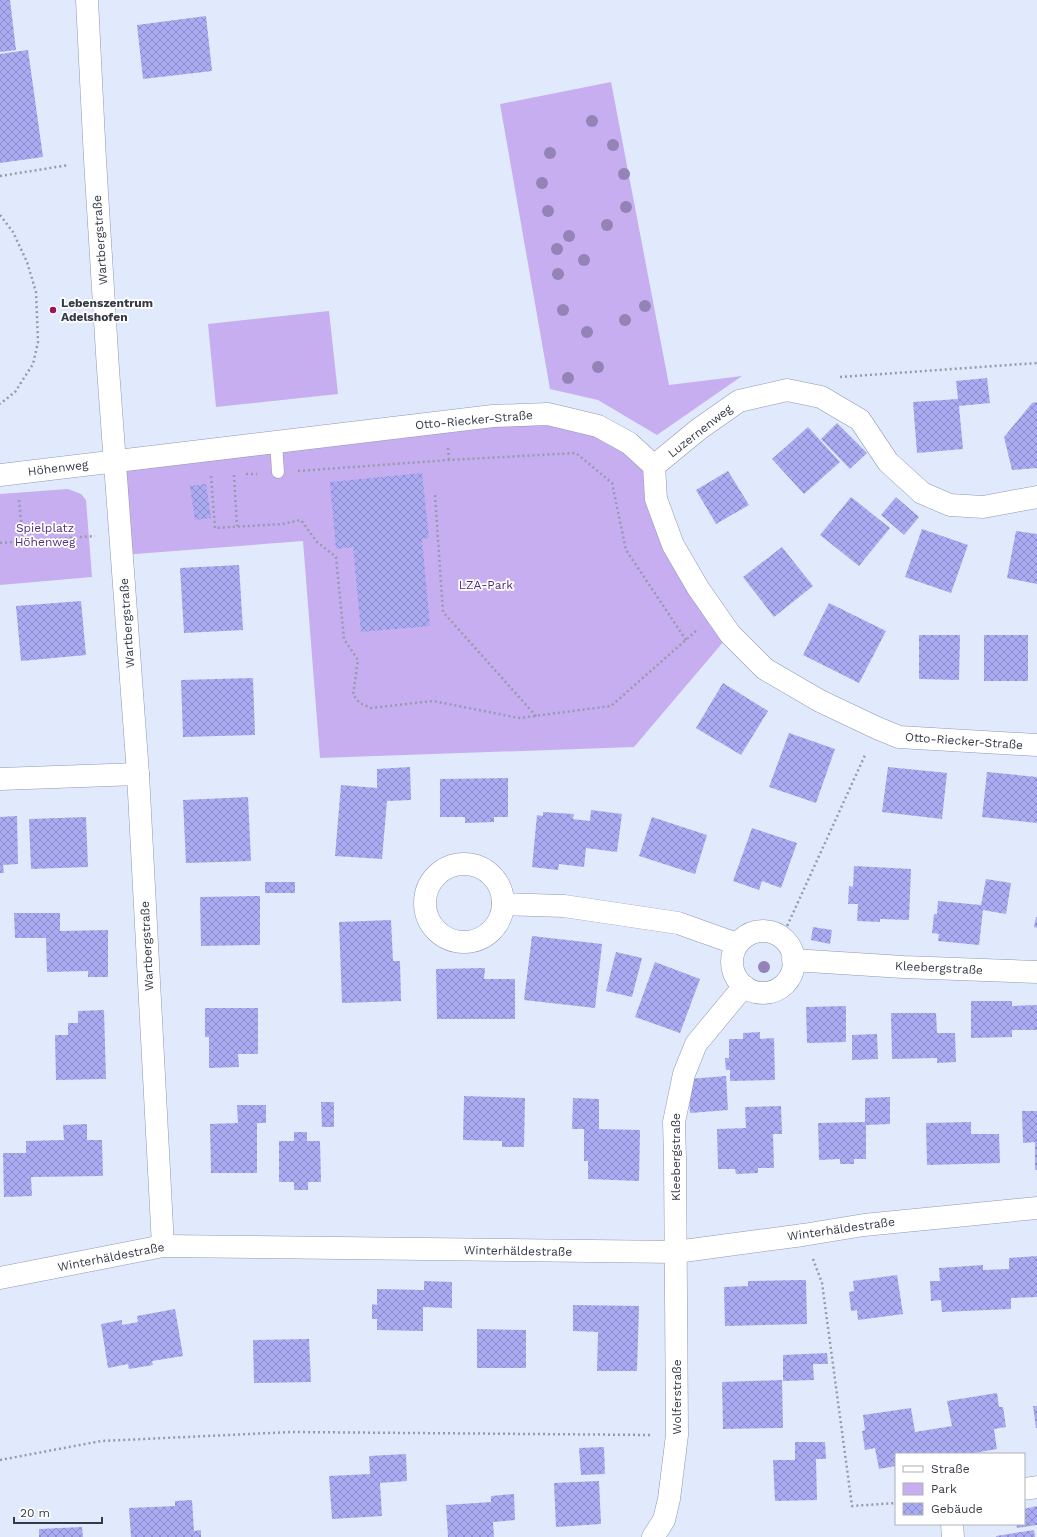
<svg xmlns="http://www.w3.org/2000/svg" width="1037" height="1537" font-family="'Work Sans',sans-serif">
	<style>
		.green { fill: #c7aef0 }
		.building { fill: url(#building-cross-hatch) }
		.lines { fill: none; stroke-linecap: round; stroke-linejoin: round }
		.service-casing { stroke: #8c99b5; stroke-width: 13 }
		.minor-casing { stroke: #8c99b5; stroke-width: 23 }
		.path { stroke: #949baa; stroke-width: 2.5; stroke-dasharray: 2 3; stroke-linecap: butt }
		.service { stroke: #fff; stroke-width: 12 }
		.minor { stroke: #fff; stroke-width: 22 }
		.tree { fill: #9383b7 }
		.poi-dot { fill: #a0125c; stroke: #fff; stroke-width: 1.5 }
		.labels { text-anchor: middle; stroke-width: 3.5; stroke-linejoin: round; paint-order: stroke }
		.street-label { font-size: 12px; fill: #353a46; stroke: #fff }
		.poi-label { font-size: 12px; font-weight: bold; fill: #353a46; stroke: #fff; text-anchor: start }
		.park-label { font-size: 12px; fill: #532f7f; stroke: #fff }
	</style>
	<defs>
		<pattern id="building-cross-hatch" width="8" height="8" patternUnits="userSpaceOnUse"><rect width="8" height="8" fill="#aaabf2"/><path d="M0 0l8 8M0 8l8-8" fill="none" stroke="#8b8cc6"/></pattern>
	</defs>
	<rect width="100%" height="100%" fill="#e1eafc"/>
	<!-- green -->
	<g class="green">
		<polygon points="611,82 669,385 742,376 657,435 598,400 550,389 500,104"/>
		<polygon points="329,311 338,394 216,407 208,324"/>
		<polygon points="557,417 654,466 655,490 730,634 634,747 320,758 303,541 122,555 116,460"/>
		<polygon points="68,489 81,494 86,500 92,577 0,585 0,494"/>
	</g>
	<!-- building -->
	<g class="building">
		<polygon points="0,0 10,0 16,50 0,52"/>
		<polygon points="206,16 212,71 143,79 137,25"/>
		<polygon points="28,50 43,157 0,163 0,54"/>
		<polygon points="987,378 990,403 959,406 963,449 917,453 913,402 958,399 956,381"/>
		<polygon points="1037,402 1037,468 1012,470 1004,437 1032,403"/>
		<polygon points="837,423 867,453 850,469 821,439"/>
		<polygon points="808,427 840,462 804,494 772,459"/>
		<polygon points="728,471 749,505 716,524 696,490"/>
		<polygon points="422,473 429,538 422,539 430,626 361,632 353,547 336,549 330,482"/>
		<polygon points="206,484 211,518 195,520 190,486"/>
		<polygon points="851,497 890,528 859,566 820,535"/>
		<polygon points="896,497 919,517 904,535 881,515"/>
		<polygon points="922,529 968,545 951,593 905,577"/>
		<polygon points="1016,531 1037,534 1037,584 1007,578"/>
		<polygon points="782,547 813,586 774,617 743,577"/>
		<polygon points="239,565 243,630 184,633 180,568"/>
		<polygon points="81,601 86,655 21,661 16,606"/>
		<polygon points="829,603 886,631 859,683 803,655"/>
		<polygon points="919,635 960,635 959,680 919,679"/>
		<rect x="984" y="635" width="44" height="46"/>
		<polygon points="253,678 255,735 183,737 181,680"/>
		<polygon points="723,683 768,711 741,755 696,728"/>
		<polygon points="789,733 835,749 816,803 769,787"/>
		<polygon points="410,767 411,800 387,801 382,859 335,856 341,785 377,788 377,769"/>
		<polygon points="888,767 947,773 942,819 882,812"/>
		<polygon points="987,772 1037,777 1037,823 982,817"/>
		<polygon points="508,778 508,817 494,817 494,822 465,823 465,817 440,817 440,779"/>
		<polygon points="248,797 251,861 186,863 183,800"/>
		<polygon points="591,810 622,814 617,852 586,848 584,867 559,864 558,870 532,867 537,815 543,816 543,812 574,814 573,819 590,821"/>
		<polygon points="17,816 18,864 3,865 4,873 0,873 0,817"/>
		<polygon points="86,817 88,867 31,869 29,819"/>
		<polygon points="652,817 707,835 695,874 639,856"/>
		<polygon points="752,828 797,843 781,888 762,881 759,890 733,881"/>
		<polygon points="854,866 911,869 909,920 880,919 880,922 857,921 858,904 848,904 849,886 853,887"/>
		<polygon points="986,879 1011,883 1006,914 983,910 979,945 938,941 939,934 932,933 934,914 937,914 938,901 981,905"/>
		<rect x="265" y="882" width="30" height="11"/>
		<polygon points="260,896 260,945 201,946 200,897"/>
		<polygon points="14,913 60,913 60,931 108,930 108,977 88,977 88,971 47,972 46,938 15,938"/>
		<polygon points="1036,917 1037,917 1037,928 1034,927"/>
		<polygon points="391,920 393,961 400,961 401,1001 342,1003 339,922"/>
		<polygon points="813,927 832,930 830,944 811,940"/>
		<polygon points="532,936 602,944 595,1008 524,1000"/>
		<polygon points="616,952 642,958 632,997 606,991"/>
		<polygon points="655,962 700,979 680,1033 635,1017"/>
		<polygon points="485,968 484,979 515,979 515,1019 437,1019 436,969"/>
		<polygon points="971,1001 1012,1001 1012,1006 1037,1005 1037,1030 1012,1030 1012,1037 971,1038"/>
		<polygon points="846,1006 846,1042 807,1043 806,1007"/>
		<polygon points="205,1008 258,1008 258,1054 238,1054 239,1067 209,1068 209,1037 205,1037"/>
		<polygon points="104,1010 106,1079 56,1080 55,1035 68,1035 68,1023 78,1023 78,1011"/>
		<polygon points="891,1013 936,1013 937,1033 955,1033 956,1062 937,1063 937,1058 892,1059"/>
		<polygon points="760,1032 760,1039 774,1038 775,1080 730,1081 730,1070 726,1070 725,1058 729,1058 729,1039 743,1039 743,1033"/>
		<polygon points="877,1034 878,1059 852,1060 852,1035"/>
		<polygon points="726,1076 728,1110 690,1113 688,1079"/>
		<polygon points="464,1096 525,1098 524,1147 502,1147 502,1141 463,1140"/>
		<polygon points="890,1097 890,1124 866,1125 866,1159 854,1159 854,1164 840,1164 840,1159 819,1160 818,1123 865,1122 865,1098"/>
		<polygon points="573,1098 599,1099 599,1129 640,1130 639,1181 588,1179 588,1161 584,1161 584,1129 572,1129"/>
		<polygon points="321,1102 334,1102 334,1127 322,1127"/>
		<polygon points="237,1105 266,1105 266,1123 257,1123 257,1173 211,1173 210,1124 238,1123"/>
		<polygon points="781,1106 782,1134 773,1134 774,1168 758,1168 758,1173 736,1174 735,1169 718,1169 717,1129 746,1128 745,1107"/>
		<polygon points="1022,1111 1037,1111 1037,1170 1035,1170 1035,1142 1023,1143"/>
		<polygon points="971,1122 971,1134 999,1134 1000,1163 927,1165 926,1123"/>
		<polygon points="87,1124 87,1140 102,1140 103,1176 31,1177 32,1196 4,1197 3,1153 26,1153 26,1141 64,1140 63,1125"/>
		<polygon points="294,1132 307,1132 307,1141 320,1141 321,1182 308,1182 308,1190 294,1190 294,1182 279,1182 279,1141 294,1141"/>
		<polygon points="1037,1256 1037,1297 1011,1298 1011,1309 942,1312 941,1300 931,1301 930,1281 940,1281 939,1268 983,1265 983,1270 1009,1269 1009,1258"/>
		<polygon points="897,1275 903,1314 858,1320 857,1310 851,1311 849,1292 854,1291 853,1281"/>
		<polygon points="806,1280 807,1324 725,1326 724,1287 748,1286 748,1281"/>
		<polygon points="424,1281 452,1282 452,1308 423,1307 423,1331 377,1330 377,1319 372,1319 372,1304 377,1305 377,1289 424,1290"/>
		<polygon points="573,1305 639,1306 637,1371 597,1371 598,1332 573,1331"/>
		<polygon points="175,1309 183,1356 152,1361 153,1365 129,1369 128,1364 108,1368 101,1324 122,1320 122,1325 138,1322 137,1316"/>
		<polygon points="477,1329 526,1330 526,1368 477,1368"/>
		<polygon points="309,1339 311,1382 254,1383 253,1340"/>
		<polygon points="827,1353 828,1364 813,1364 814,1380 783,1381 783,1355"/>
		<polygon points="782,1380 783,1428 723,1429 722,1382"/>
		<polygon points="997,1393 999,1407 1003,1407 1006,1427 994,1429 997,1449 968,1454 896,1454 896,1466 879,1469 875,1448 865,1450 862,1431 865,1430 863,1415 911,1408 915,1432 952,1426 947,1401"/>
		<polygon points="1033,1406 1037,1406 1037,1428 1036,1428"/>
		<polygon points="795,1442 825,1442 826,1459 816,1459 817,1500 775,1501 773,1460 795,1460"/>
		<polygon points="604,1447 605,1474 581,1475 579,1448"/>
		<polygon points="406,1454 407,1481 380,1483 382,1516 332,1519 329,1476 370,1474 369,1456"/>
		<polygon points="599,1481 601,1524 556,1527 554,1483"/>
		<polygon points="514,1494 515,1520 493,1522 494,1537 448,1537 446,1505 491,1502 491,1496"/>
		<polygon points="192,1500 194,1531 201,1530 201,1537 131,1537 129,1508 175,1506 175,1501"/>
		<polygon points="1037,1506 1037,1525 1017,1528 1016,1524 1024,1524 1024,1509"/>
		<polygon points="82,1527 83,1537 39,1537 39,1529"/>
		<polygon points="1034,1530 1035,1537 996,1537 996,1536"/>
	</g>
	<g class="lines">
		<!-- service casing -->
		<g class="service-casing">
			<polyline id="service" points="276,442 278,472"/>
		</g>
		<!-- minor casing -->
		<g class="minor-casing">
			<g id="minor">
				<polyline points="87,0 95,160 108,369 138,774 163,1246"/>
				<polyline points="654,466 699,429 739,401 787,390 821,397 860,420 888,462 922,493 950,505 983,507 1037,497"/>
				<polyline points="0,475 493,416 548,414 598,426 629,443 654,466 656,499 673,545 698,588 730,634 765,669 820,701 877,728 899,737 1037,745"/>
				<polyline points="0,779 138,774"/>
				<circle cx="464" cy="903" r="39"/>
				<polyline points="503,904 564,906 678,923 737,944"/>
				<circle cx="763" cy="962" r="31"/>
				<polyline points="793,960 903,967 1037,972"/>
				<polyline points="0,1278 163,1246 676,1252 803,1235 864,1225 1037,1208"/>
				<polyline points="1024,1489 1037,1487"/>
				<polyline points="952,1524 953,1537"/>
				<polyline points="653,1537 664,1520 669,1499 677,1435 675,1158 674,1122 684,1074 696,1044 744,986"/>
			</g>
		</g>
		<!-- path -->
		<g class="path">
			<polyline points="0,176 69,165"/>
			<polyline points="0,215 13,232 27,262 36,292 38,342 33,364 15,392 0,404"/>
			<polyline points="840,377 1037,363"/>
			<polyline points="448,448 449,460"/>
			<polyline points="298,471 449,460 576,453 612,483 626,550 686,640"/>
			<polyline points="246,474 257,474"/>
			<polyline points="234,475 237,526"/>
			<polyline points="211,476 215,528 282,524 301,520 317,542 336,557 344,639 358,660 353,695 360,703 371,708 433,701 519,718 611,706 696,631"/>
			<polyline points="435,495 443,612 536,716"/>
			<polyline points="19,500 23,541"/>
			<polyline points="0,543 95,536"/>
			<polyline points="783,935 866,753"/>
			<polyline points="813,1259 822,1283 852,1506 896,1503"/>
			<polyline points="0,1460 101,1441 292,1432 651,1435"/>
		</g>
		<!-- service -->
		<use href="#service" class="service"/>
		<!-- minor -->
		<use href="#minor" class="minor"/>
	</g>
	<!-- trees -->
	<g class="tree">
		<circle cx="592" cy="121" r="6"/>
		<circle cx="613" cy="145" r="6"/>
		<circle cx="550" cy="153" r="6"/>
		<circle cx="624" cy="174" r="6"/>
		<circle cx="542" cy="183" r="6"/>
		<circle cx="626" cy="207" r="6"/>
		<circle cx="548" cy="211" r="6"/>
		<circle cx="607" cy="225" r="6"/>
		<circle cx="569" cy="236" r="6"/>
		<circle cx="557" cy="249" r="6"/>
		<circle cx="584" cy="260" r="6"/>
		<circle cx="558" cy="274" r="6"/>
		<circle cx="645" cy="306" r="6"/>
		<circle cx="563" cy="310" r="6"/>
		<circle cx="625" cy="320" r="6"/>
		<circle cx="587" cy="332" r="6"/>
		<circle cx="598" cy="367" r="6"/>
		<circle cx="568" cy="378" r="6"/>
		<circle cx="764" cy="967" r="6"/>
	</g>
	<!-- markers -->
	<circle class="poi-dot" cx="53" cy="310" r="4"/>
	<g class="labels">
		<!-- street labels -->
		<g class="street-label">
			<text transform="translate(100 240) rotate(-94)" y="4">Wartbergstraße</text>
			<text transform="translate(474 420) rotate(-5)" y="4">Otto-Riecker-Straße</text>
			<text transform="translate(700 431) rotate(-38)" y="4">Luzernenweg</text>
			<text transform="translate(58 468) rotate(-7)" y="4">Höhenweg</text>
			<text transform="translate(127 623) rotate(-94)" y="4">Wartbergstraße</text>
			<text transform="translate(964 741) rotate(4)" y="4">Otto-Riecker-Straße</text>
			<text transform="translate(147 946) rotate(-93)" y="4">Wartbergstraße</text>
			<text transform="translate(939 968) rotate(3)" y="4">Kleebergstraße</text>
			<text transform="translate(676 1157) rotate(-90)" y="4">Kleebergstraße</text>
			<text transform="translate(841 1229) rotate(-8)" y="4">Winterhäldestraße</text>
			<text transform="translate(518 1251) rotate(1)" y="4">Winterhäldestraße</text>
			<text transform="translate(111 1257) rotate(-11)" y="4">Winterhäldestraße</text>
			<text transform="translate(677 1397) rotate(-90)" y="4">Wolferstraße</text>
		</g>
		<!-- poi labels -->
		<g class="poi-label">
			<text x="61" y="307">Lebenszentrum<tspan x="61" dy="14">Adelshofen</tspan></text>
		</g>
		<!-- park labels -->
		<g class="park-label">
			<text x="45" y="532">Spielplatz<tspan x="45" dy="14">Höhenweg</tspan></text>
			<text x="486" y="589">LZA-Park</text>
		</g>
	</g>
	<!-- legend -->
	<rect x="895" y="1453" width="130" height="72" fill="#ffffff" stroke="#aeb0b5"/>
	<rect x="903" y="1466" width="20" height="6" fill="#ffffff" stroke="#aeb0b5"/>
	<text x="931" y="1473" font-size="12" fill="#353a46">Straße</text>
	<rect x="903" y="1483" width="20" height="12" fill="#c7aef0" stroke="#aeb0b5"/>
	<text x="931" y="1493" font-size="12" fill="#353a46">Park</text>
	<rect x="903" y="1503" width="20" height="12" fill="url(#building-cross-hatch)" stroke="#aeb0b5"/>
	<text x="931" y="1513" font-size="12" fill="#353a46">Gebäude</text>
	<!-- scale -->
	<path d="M14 1517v6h88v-6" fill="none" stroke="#353a46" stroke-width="2"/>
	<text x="20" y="1517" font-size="12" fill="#353a46" stroke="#ffffff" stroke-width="3" paint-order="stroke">20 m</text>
</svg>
